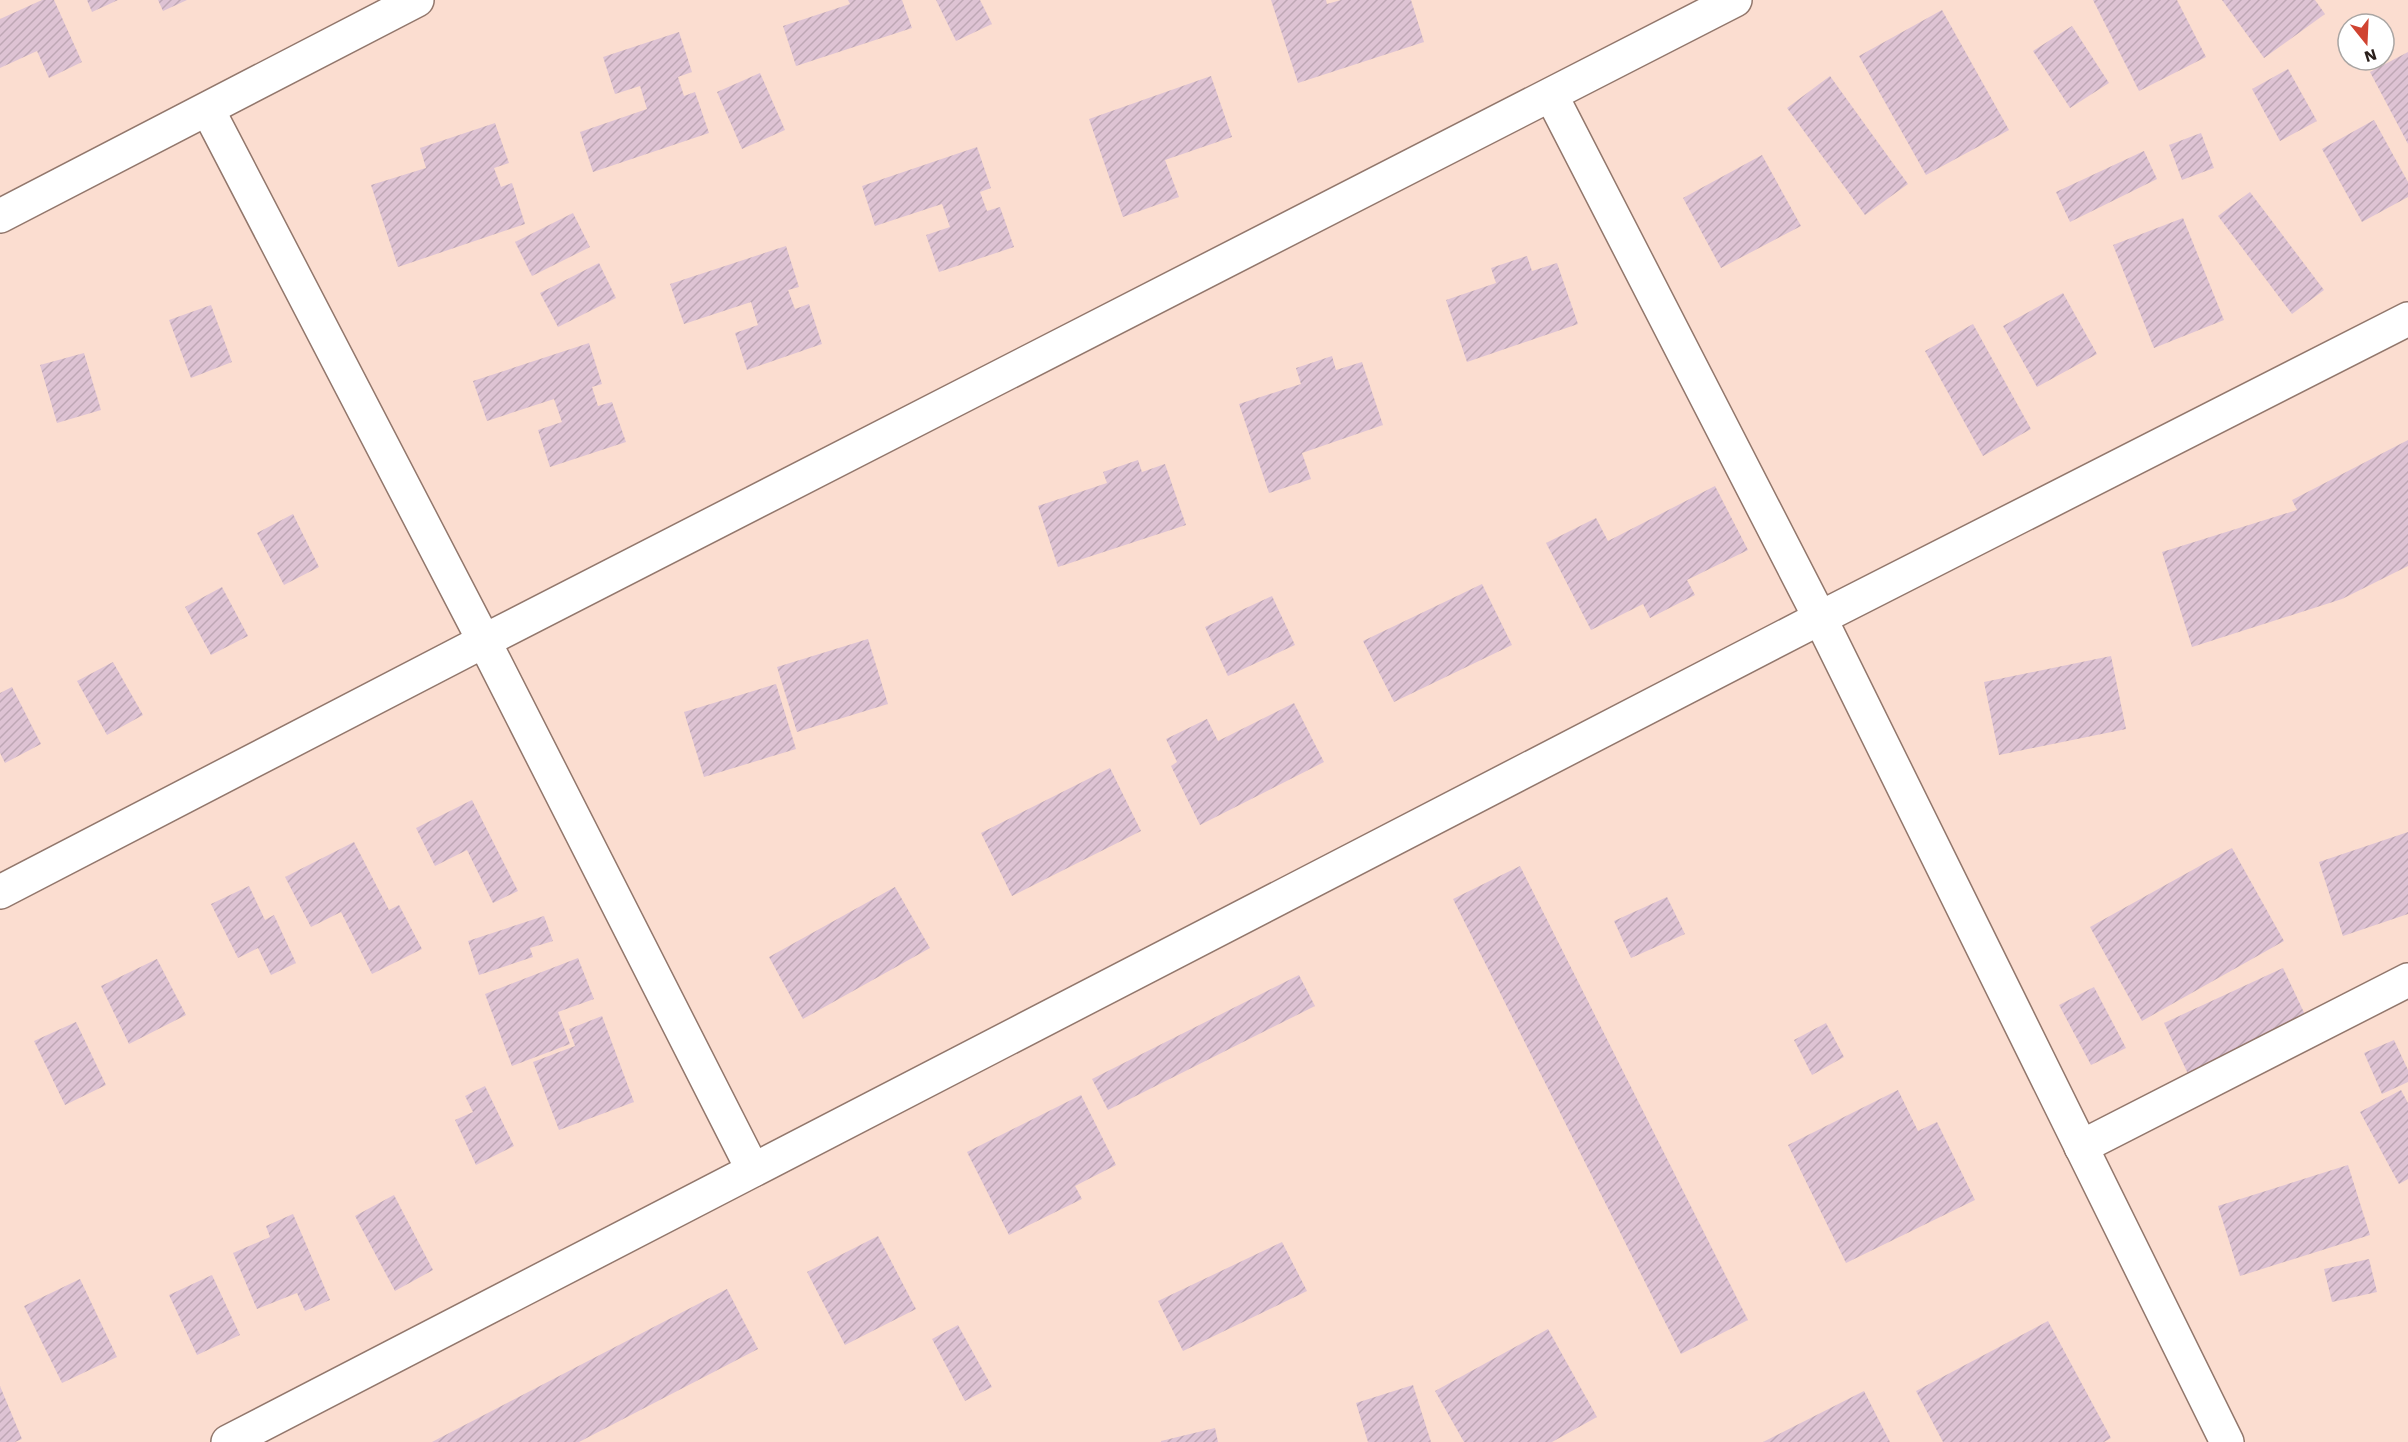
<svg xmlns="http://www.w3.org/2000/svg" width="2408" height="1442" font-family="'Work Sans',sans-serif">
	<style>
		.building { fill: url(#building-hatch) }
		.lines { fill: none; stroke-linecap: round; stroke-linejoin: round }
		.minor-casing { stroke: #92776c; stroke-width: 36 }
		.minor { stroke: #fff; stroke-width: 33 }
	</style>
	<defs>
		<pattern id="building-hatch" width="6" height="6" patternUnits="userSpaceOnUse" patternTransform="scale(1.5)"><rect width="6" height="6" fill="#dec3d4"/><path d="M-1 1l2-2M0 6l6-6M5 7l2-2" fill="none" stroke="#bea7b5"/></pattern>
	</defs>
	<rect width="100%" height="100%" fill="#fbddd0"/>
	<!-- building -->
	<g class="building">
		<polygon points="42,0 54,0 82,62 49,78 37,51 0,68 0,19"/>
		<polygon points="87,0 118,0 92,12"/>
		<polygon points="158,0 187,0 163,11"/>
		<polygon points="848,0 902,0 912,28 796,66 783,26 850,4"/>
		<polygon points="936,0 980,0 992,24 956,41"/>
		<polygon points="1271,0 1326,0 1327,4 1341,0 1411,0 1424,42 1298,83"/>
		<polygon points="2093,0 2177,0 2206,57 2139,91"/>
		<polygon points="2222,0 2315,0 2325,14 2264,58"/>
		<polygon points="1942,10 2009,130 1926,175 1859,56"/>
		<polygon points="2072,26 2109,83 2070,108 2033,51"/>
		<polygon points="679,32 692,72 678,77 684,96 695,92 709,133 593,172 580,132 647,109 640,86 615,94 603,57"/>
		<polygon points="2408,52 2408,144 2370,72"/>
		<polygon points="2288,69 2317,121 2280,141 2252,89"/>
		<polygon points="760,73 785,130 742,149 717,92"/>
		<polygon points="1211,76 1232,137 1165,160 1179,197 1123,217 1089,119"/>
		<polygon points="1830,76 1908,184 1865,215 1787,108"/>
		<polygon points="2374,120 2408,182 2408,197 2362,222 2322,149"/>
		<polygon points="495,123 509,163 494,168 501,187 512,183 525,224 398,267 371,185 426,168 420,148"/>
		<polygon points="2201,133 2214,168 2182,180 2169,145"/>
		<polygon points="977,147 991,188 980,192 987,211 1000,207 1014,247 939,272 926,235 950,227 942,204 875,226 862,186"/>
		<polygon points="2144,151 2157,179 2070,222 2056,192"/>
		<polygon points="1762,155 1801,226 1721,268 1683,198"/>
		<polygon points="2250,192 2324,290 2292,314 2218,216"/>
		<polygon points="573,213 590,247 532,276 515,242"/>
		<polygon points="2183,218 2224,320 2154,348 2113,245"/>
		<polygon points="786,246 799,287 788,290 795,309 809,304 822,344 747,370 735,333 758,325 751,302 684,324 670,284"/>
		<polygon points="1527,256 1532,271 1557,263 1578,324 1467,362 1446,300 1496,283 1491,268"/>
		<polygon points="599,263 616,298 558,327 540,293"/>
		<polygon points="2063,293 2097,354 2037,387 2003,326"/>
		<polygon points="211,305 232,362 191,378 169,320"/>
		<polygon points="1973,324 2031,429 1983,456 1925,351"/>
		<polygon points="589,343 602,384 592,387 598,406 612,402 626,442 550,467 538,430 562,422 554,399 487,421 473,381"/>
		<polygon points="84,353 101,410 57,423 40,365"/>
		<polygon points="1332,356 1336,370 1362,362 1383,425 1302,453 1311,479 1269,493 1239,404 1301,384 1296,368"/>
		<polygon points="2408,440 2408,566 2342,599 2192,647 2162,552 2297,510 2292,500"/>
		<polygon points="1138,460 1142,472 1165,464 1186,525 1058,567 1038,506 1107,483 1103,472"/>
		<polygon points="1715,486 1748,550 1687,580 1695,595 1650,618 1643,604 1591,630 1546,543 1596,518 1608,541"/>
		<polygon points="293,514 319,567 284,585 257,533"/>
		<polygon points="1482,584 1512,645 1394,702 1363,641"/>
		<polygon points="222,587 248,636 211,655 185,607"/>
		<polygon points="1272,596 1295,645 1228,676 1205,627"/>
		<polygon points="868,639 888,704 797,732 777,667"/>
		<polygon points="2111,656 2126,729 1999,755 1984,682"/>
		<polygon points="113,662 143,715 107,735 77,681"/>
		<polygon points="776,684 796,749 704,777 684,712"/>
		<polygon points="12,687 41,744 5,763 0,753 0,693"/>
		<polygon points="1294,703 1324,762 1200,825 1171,766 1177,762 1166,739 1207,719 1218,741"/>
		<polygon points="1110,768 1141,831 1012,896 981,833"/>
		<polygon points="472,800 518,891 493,903 467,850 435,866 416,828"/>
		<polygon points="2408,832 2408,914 2343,936 2319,862"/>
		<polygon points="354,842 389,910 399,905 422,949 372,974 341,912 311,927 285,877"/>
		<polygon points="2232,848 2284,941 2142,1021 2090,927"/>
		<polygon points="1520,866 1748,1320 1681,1354 1453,899"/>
		<polygon points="249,886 265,920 274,915 296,963 271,975 258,948 238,958 211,904"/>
		<polygon points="895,887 930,948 803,1019 769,957"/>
		<polygon points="1667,897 1685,934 1631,958 1614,921"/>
		<polygon points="544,916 553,941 530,948 533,957 479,975 468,941"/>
		<polygon points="578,958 594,999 558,1012 570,1044 512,1066 485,994"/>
		<polygon points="157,959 186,1015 129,1044 101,986"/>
		<polygon points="2283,968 2308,1021 2189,1076 2164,1023"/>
		<polygon points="1299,975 1315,1006 1108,1110 1092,1079"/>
		<polygon points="2094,987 2126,1048 2091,1065 2059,1005"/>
		<polygon points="602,1016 634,1102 559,1130 533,1062 575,1046 569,1029"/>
		<polygon points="76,1022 106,1085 65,1105 34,1041"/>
		<polygon points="1826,1023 1844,1057 1812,1075 1794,1040"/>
		<polygon points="2394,1040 2408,1070 2408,1082 2382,1094 2364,1053"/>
		<polygon points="485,1086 514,1146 476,1165 455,1120 473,1112 465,1096"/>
		<polygon points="1898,1090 1918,1131 1937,1122 1975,1200 1846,1263 1788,1145"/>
		<polygon points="2401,1090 2408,1103 2408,1179 2399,1184 2360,1112"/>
		<polygon points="1081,1095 1116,1165 1075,1186 1082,1199 1009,1235 967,1152"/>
		<polygon points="2348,1165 2370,1235 2240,1276 2218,1206"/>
		<polygon points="394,1195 433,1270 395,1291 355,1216"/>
		<polygon points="293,1214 330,1300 305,1311 297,1293 257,1309 233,1253 270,1237 266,1226"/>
		<polygon points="878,1236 916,1309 845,1345 807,1272"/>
		<polygon points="1282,1242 1307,1291 1183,1351 1158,1301"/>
		<polygon points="2369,1259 2377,1292 2332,1302 2324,1269"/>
		<polygon points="212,1275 240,1335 197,1355 169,1295"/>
		<polygon points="80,1279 117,1357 62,1383 24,1306"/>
		<polygon points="727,1289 758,1349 579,1442 432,1442"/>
		<polygon points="2048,1321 2111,1438 2104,1442 1943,1442 1916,1391"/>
		<polygon points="958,1325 992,1387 965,1401 932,1339"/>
		<polygon points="1548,1329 1597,1417 1552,1442 1464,1442 1435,1391"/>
		<polygon points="1413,1385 1431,1442 1368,1442 1356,1403"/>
		<polygon points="0,1386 22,1439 15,1442 0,1442"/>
		<polygon points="1864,1391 1890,1442 1763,1442"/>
		<polygon points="1215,1428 1218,1442 1161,1442 1161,1441"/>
	</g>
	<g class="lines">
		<!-- minor casing -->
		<g class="minor-casing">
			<g id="minor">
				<polyline points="1551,95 1820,618 2227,1442"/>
				<polyline points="208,110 484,641 753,1170"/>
				<polyline points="0,216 417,0"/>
				<polyline points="0,892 484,641 1735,0"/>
				<polyline points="2081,1147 2408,980"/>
				<polyline points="228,1442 1820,618 2408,319"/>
			</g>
		</g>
		<!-- minor -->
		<use href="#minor" class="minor"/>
	</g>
	<!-- north arrow -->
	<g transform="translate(2366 42) rotate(162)"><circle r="28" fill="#ffffff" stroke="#a9a5a3" stroke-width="1.5"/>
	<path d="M0-4.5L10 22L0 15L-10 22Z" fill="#d04331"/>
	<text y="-9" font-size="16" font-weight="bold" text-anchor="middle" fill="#291e1a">N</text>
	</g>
</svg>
